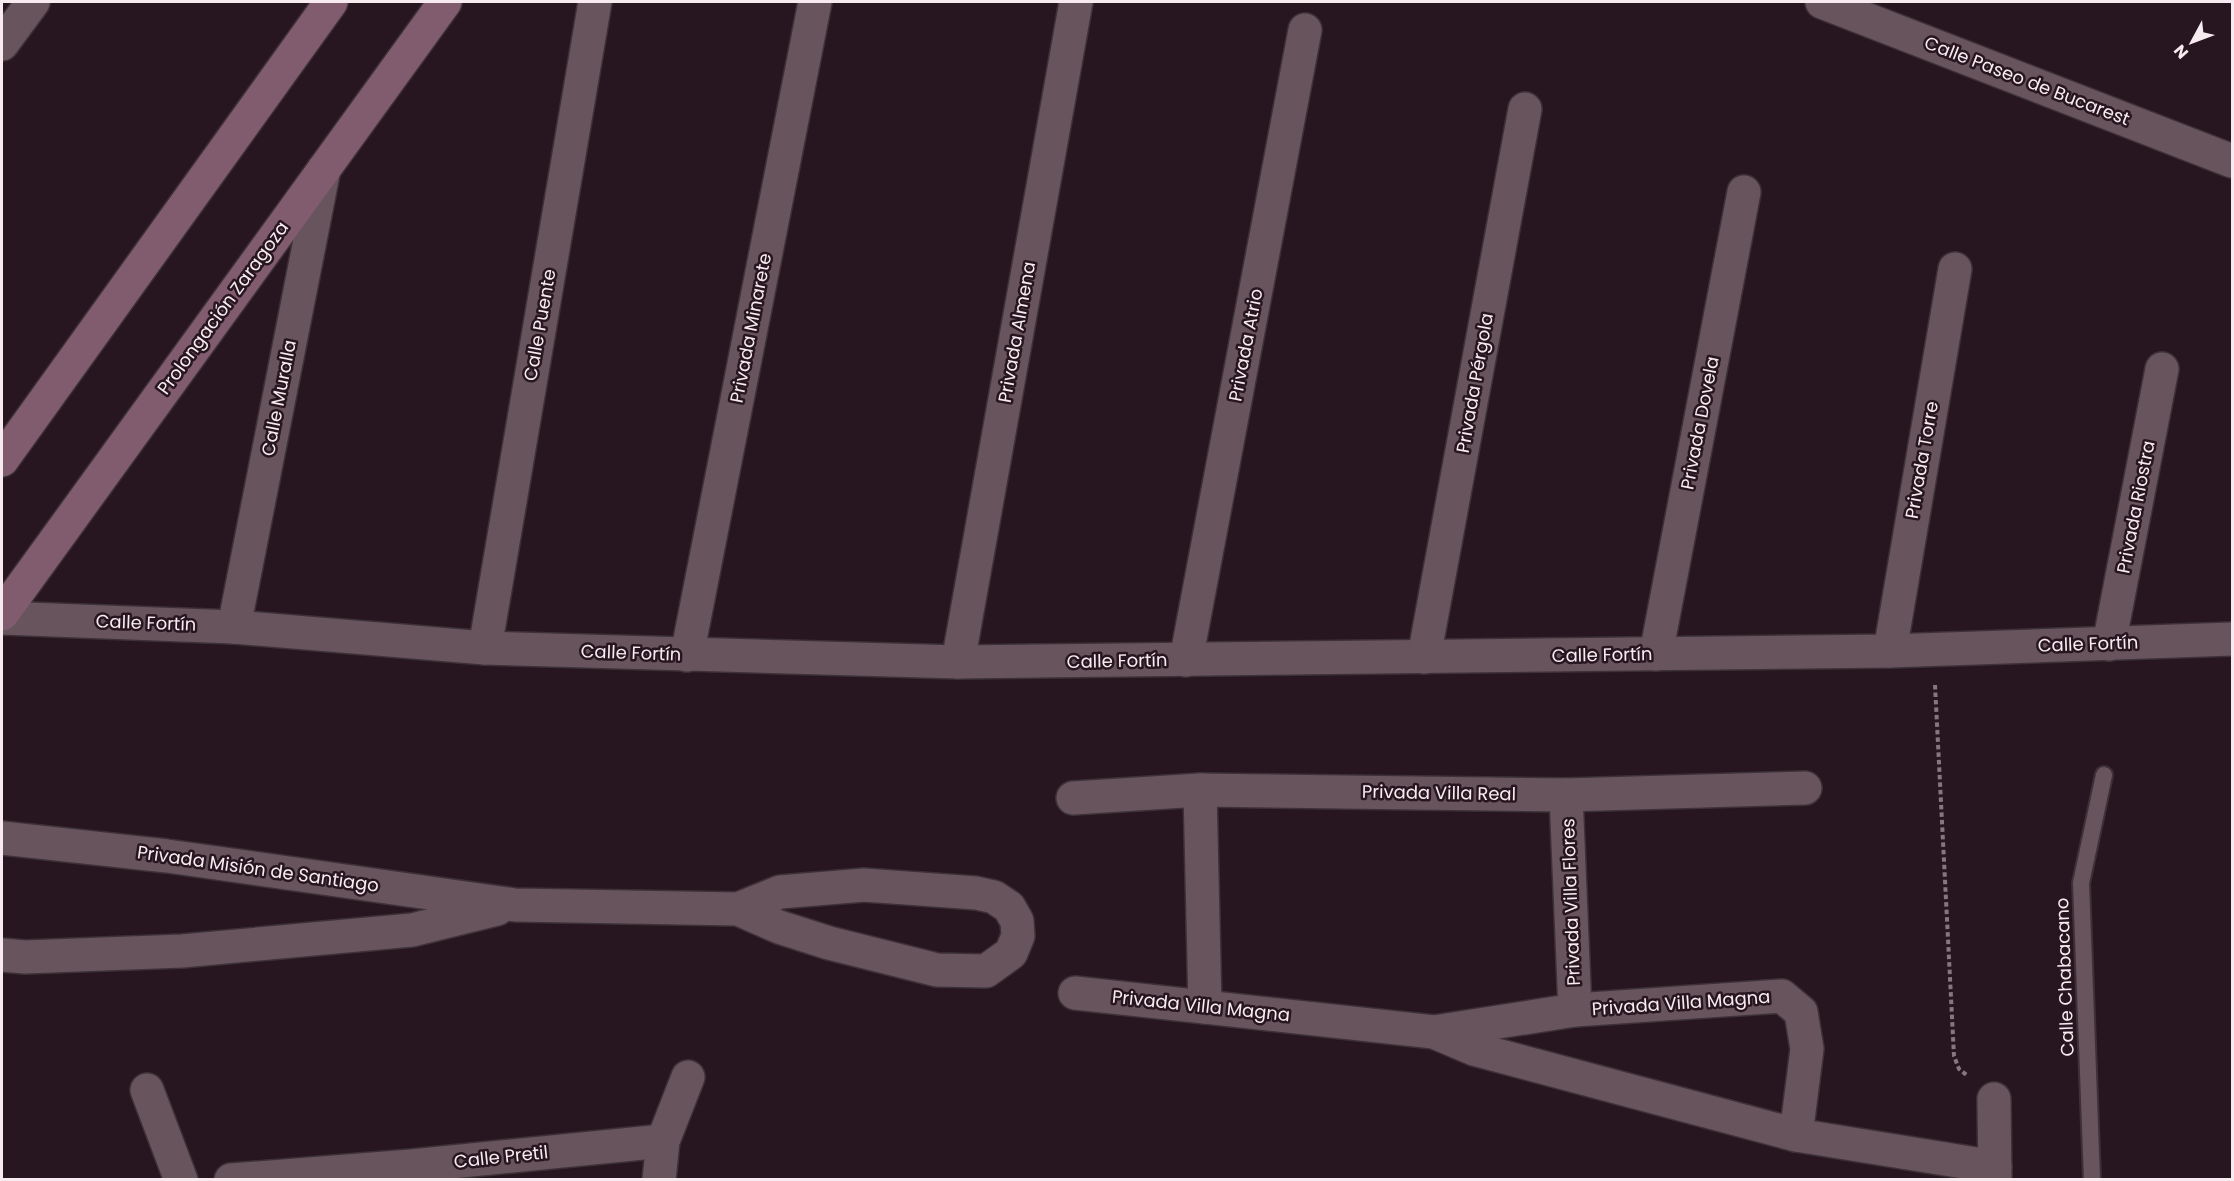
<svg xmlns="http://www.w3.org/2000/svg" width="2234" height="1181" font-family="Poppins,sans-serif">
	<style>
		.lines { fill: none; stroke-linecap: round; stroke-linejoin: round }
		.lane-casing { stroke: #3d3137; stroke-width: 20 }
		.street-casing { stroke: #3d3137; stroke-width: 36 }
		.secondary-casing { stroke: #3d3137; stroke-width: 36 }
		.path { stroke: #86777e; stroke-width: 4; stroke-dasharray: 4.5 3; stroke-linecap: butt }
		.lane { stroke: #68545d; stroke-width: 16 }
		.street { stroke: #68545d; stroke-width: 33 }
		.secondary { stroke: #815c6e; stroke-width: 33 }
		.labels { text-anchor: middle; stroke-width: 5; stroke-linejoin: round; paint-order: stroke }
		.street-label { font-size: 18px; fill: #f7ebf0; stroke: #27161f }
	</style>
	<rect width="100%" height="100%" fill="#27161f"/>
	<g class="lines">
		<!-- lane casing -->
		<g class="lane-casing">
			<polyline id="lane" points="2092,1180 2081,883 2104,775"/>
		</g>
		<!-- street casing -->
		<g class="street-casing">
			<g id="street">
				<polyline points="1822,2 2232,161"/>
				<polyline points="2,44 33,2"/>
				<polyline points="2,618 234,627 485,648 958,662 1890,651 2232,639"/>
				<polyline points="234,627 324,169"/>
				<polyline points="2109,644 2162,369"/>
				<polyline points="485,648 595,2"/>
				<polyline points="1890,651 1955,269"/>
				<polyline points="1656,654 1744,192"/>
				<polyline points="687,655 815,2"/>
				<polyline points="1424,657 1525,109"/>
				<polyline points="1186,660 1305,30"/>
				<polyline points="958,662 1076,2"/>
				<polyline points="1200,790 1205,1007"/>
				<polyline points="1566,795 1575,1010"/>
				<polyline points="1073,798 1200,790 1566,795 1805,788"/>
				<polyline points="2,838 167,856 515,905 738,909 779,927 829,943 937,970 986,971 1011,953 1018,936 1017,921 1009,907 994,897 976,893 864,885 780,892 738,909"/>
				<polyline points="2,955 25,957 182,951 412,930 497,909"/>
				<polyline points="1075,993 1434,1032 1474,1049 1796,1135 1995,1167"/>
				<polyline points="1434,1032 1575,1010 1782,996 1801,1012 1807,1049 1796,1135"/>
				<polyline points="147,1090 181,1180"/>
				<polyline points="1994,1099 1995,1180"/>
				<polyline points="231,1180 411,1166 663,1141"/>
				<polyline points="659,1180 663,1141 688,1077"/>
			</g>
		</g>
		<!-- secondary casing -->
		<g class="secondary-casing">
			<g id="secondary">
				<polyline points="2,460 331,2"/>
				<polyline points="2,614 445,2"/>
			</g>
		</g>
		<!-- path -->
		<polyline class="path" points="1935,685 1954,1056 1959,1069 1968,1076"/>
		<!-- lane -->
		<use href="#lane" class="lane"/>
		<!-- street -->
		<use href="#street" class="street"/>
		<!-- secondary -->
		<use href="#secondary" class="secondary"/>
	</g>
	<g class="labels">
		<!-- street labels -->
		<g class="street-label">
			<text transform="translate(2027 81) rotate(21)" y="6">Calle Paseo de Bucarest</text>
			<text transform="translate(223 308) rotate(-54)" y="6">Prolongación Zaragoza</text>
			<text transform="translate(540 325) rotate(-80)" y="6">Calle Puente</text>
			<text transform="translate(751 328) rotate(-79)" y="6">Privada Minarete</text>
			<text transform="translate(1017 332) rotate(-80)" y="6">Privada Almena</text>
			<text transform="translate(1246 345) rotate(-79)" y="6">Privada Atrio</text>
			<text transform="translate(1475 383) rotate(-80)" y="6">Privada Pérgola</text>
			<text transform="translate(279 398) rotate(-79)" y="6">Calle Muralla</text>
			<text transform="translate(1700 423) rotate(-79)" y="6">Privada Dovela</text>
			<text transform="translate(1922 460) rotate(-80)" y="6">Privada Torre</text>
			<text transform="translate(2136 507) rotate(-79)" y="6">Privada Riostra</text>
			<text transform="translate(146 623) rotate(2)" y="6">Calle Fortín</text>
			<text transform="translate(2088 644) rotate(-2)" y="6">Calle Fortín</text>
			<text transform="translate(631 653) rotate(2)" y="6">Calle Fortín</text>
			<text transform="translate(1602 655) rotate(-1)" y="6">Calle Fortín</text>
			<text transform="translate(1117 661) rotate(-1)" y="6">Calle Fortín</text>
			<text transform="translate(1439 793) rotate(1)" y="6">Privada Villa Real</text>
			<text transform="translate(258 869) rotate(8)" y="6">Privada Misión de Santiago</text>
			<text transform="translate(1571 902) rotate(-92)" y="6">Privada Villa Flores</text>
			<text transform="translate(2065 977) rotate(-92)" y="6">Calle Chabacano</text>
			<text transform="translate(1681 1003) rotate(-4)" y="6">Privada Villa Magna</text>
			<text transform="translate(1201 1006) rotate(6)" y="6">Privada Villa Magna</text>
			<text transform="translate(501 1157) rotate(-6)" y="6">Calle Pretil</text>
		</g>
	</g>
	<!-- border -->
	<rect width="2234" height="1181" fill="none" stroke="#f7ebf0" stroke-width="6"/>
	<!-- north arrow -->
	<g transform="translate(2192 42) rotate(229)" stroke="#27161f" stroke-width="4.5" paint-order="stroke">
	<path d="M0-4.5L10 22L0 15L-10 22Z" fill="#f7ebf0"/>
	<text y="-9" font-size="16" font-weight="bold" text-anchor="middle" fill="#f7ebf0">N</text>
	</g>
</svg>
